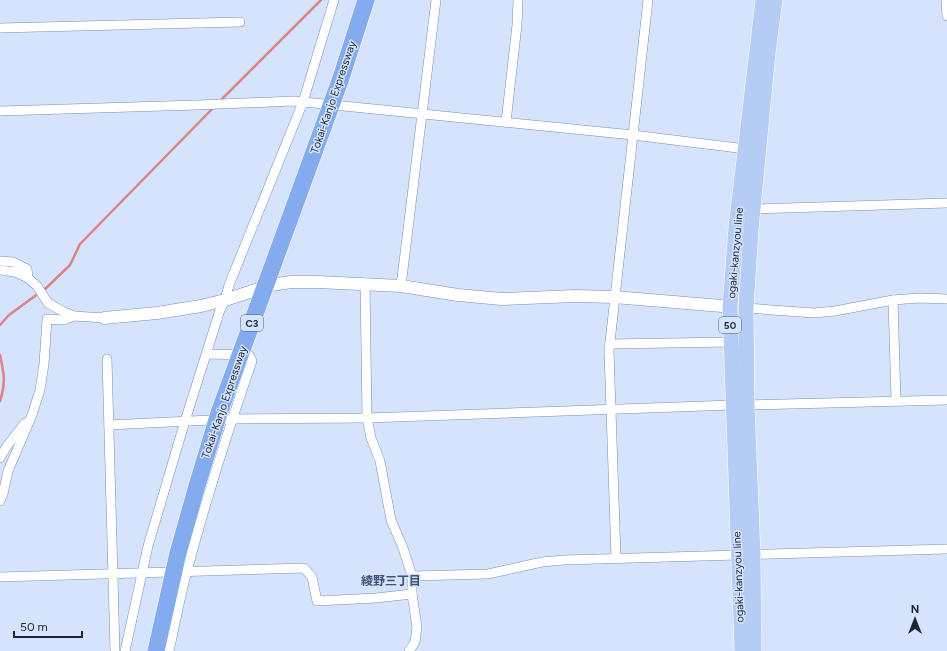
<svg xmlns="http://www.w3.org/2000/svg" width="947" height="651" font-family="Figtree,'Noto Sans JP',sans-serif">
	<style>
		.lines { fill: none; stroke-linecap: round; stroke-linejoin: round }
		.stream { stroke: #dc8483; stroke-width: 2.5 }
		.minor-casing { stroke: #798fb3; stroke-width: 10 }
		.tertiary-casing { stroke: #798fb3; stroke-width: 13 }
		.primary-casing { stroke: #fff; stroke-width: 16 }
		.minor { stroke: #fff; stroke-width: 9 }
		.tertiary { stroke: #fff; stroke-width: 12 }
		.primary { stroke: #b5cdf5; stroke-width: 15 }
		.motorway-bridge-casing { stroke: #fff; stroke-width: 18; stroke-linecap: butt }
		.motorway-bridge { stroke: #83abee; stroke-width: 17 }
		.labels { text-anchor: middle; stroke-width: 3; stroke-linejoin: round; paint-order: stroke }
		.shield { fill: #d5e4fc; stroke: #545e6f; stroke-width: 1 }
		.shield-label { font-size: 10px; font-weight: bold; fill: #1c2533 }
		.street-label { font-size: 11px; fill: #1c2533; stroke: #d5e4fc }
		.neighbourhood-label { font-size: 12px; font-weight: bold; fill: #3f5374; stroke: #d5e4fc }
	</style>
	<rect width="100%" height="100%" fill="#d5e4fc"/>
	<g class="lines">
		<!-- stream -->
		<g class="stream">
			<polyline points="219,102 321,0"/>
			<polyline points="43,291 70,265 80,244 215,106"/>
			<polyline points="0,325 9,315 39,293"/>
			<path d="M0,355C4,373 6,383 0,401"/>
		</g>
		<!-- minor casing -->
		<g class="minor-casing">
			<g id="minor">
				<polyline points="946,0 947,16"/>
				<polyline points="0,28 240,22"/>
				<polyline points="0,111 197,105 294,101 633,135 746,149"/>
				<polyline points="506,122 517,25 518,0"/>
				<polyline points="753,209 947,203"/>
				<polyline points="0,261 13,262 27,269 28,278"/>
				<polyline points="0,270 15,272 28,278 37,286 48,303 64,312 74,316 104,318"/>
				<polyline points="365,283 367,418 371,438 380,461 391,520 403,548 412,576 412,594 417,627 415,642 409,651"/>
				<polyline points="401,286 436,0"/>
				<polyline points="893,300 896,401"/>
				<polyline points="746,308 814,313 835,311 893,300 919,298 947,299"/>
				<polyline points="610,344 731,342"/>
				<polyline points="107,359 115,651"/>
				<polyline points="747,405 947,400"/>
				<polyline points="109,425 231,419 367,418 733,405"/>
				<polyline points="0,458 7,446 25,423"/>
				<polyline points="0,501 3,494 8,471 32,415 40,390 44,364 47,319 64,320 74,316"/>
				<polyline points="616,558 609,351 648,0"/>
				<polyline points="412,576 488,574 542,562 564,560 947,549"/>
				<polyline points="0,577 304,568 312,577 317,601 376,598 412,594"/>
				<polyline points="125,651 148,546 185,421 220,310 225,300 229,285 303,102 334,0"/>
				<path d="M169,651C175,624 180,597 187,571C206,500 228,430 252,361L249,355L207,354"/>
			</g>
		</g>
		<!-- tertiary casing -->
		<g class="tertiary-casing">
			<polyline id="tertiary" points="104,318 157,313 201,306 225,300 271,285 291,282 318,282 401,286 458,295 502,299 575,296 614,297 746,308"/>
		</g>
		<!-- primary casing -->
		<g class="primary-casing">
			<g id="primary">
				<polyline points="742,651 730,307 736,227 763,0"/>
				<polyline points="754,651 753,554 747,405 746,308 751,229 768,53 775,0"/>
			</g>
		</g>
		<!-- minor -->
		<use href="#minor" class="minor"/>
		<!-- tertiary -->
		<use href="#tertiary" class="tertiary"/>
		<!-- primary -->
		<use href="#primary" class="primary"/>
		<!-- motorway-bridge casing -->
		<g class="motorway-bridge-casing">
			<polyline id="motorway-bridge" points="156,651 178,553 197,486 219,413 341,78 366,0"/>
		</g>
		<!-- motorway-bridge -->
		<use href="#motorway-bridge" class="motorway-bridge"/>
	</g>
	<g class="labels">
		<!-- shield labels -->
		<g class="shield">
			<rect x="241" y="315" width="22" height="16" rx="3"/>
			<rect x="719" y="317" width="22" height="16" rx="3"/>
		</g>
		<g class="shield-label">
			<text x="252" y="327">C3</text>
			<text x="730" y="329">50</text>
		</g>
		<!-- street labels -->
		<g class="street-label">
			<text transform="translate(333 97) rotate(-71)" y="4">Tokai-Kanjo Expressway</text>
			<text transform="translate(735 253) rotate(-85)" y="4">ogaki-kanzyou line</text>
			<text transform="translate(224 402) rotate(-71)" y="4">Tokai-Kanjo Expressway</text>
			<text transform="translate(738 577) rotate(-92)" y="4">ogaki-kanzyou line</text>
		</g>
		<!-- neighbourhood labels -->
		<g class="neighbourhood-label">
			<text x="391" y="585">綾野三丁目</text>
		</g>
	</g>
	<!-- north arrow -->
	<g transform="translate(915 619)" stroke="#d5e4fc" stroke-width="3" paint-order="stroke">
	<path d="M0-3L7 15L0 10L-7 15Z" fill="#1c2533"/>
	<text y="-6" font-size="11" font-weight="bold" text-anchor="middle" fill="#1c2533">N</text>
	</g>
	<!-- scale -->
	<path d="M14 631v6h68v-6" fill="none" stroke="#1c2533" stroke-width="2"/>
	<text x="20" y="631" font-size="12" fill="#1c2533" stroke="#d5e4fc" stroke-width="3" paint-order="stroke">50 m</text>
</svg>
